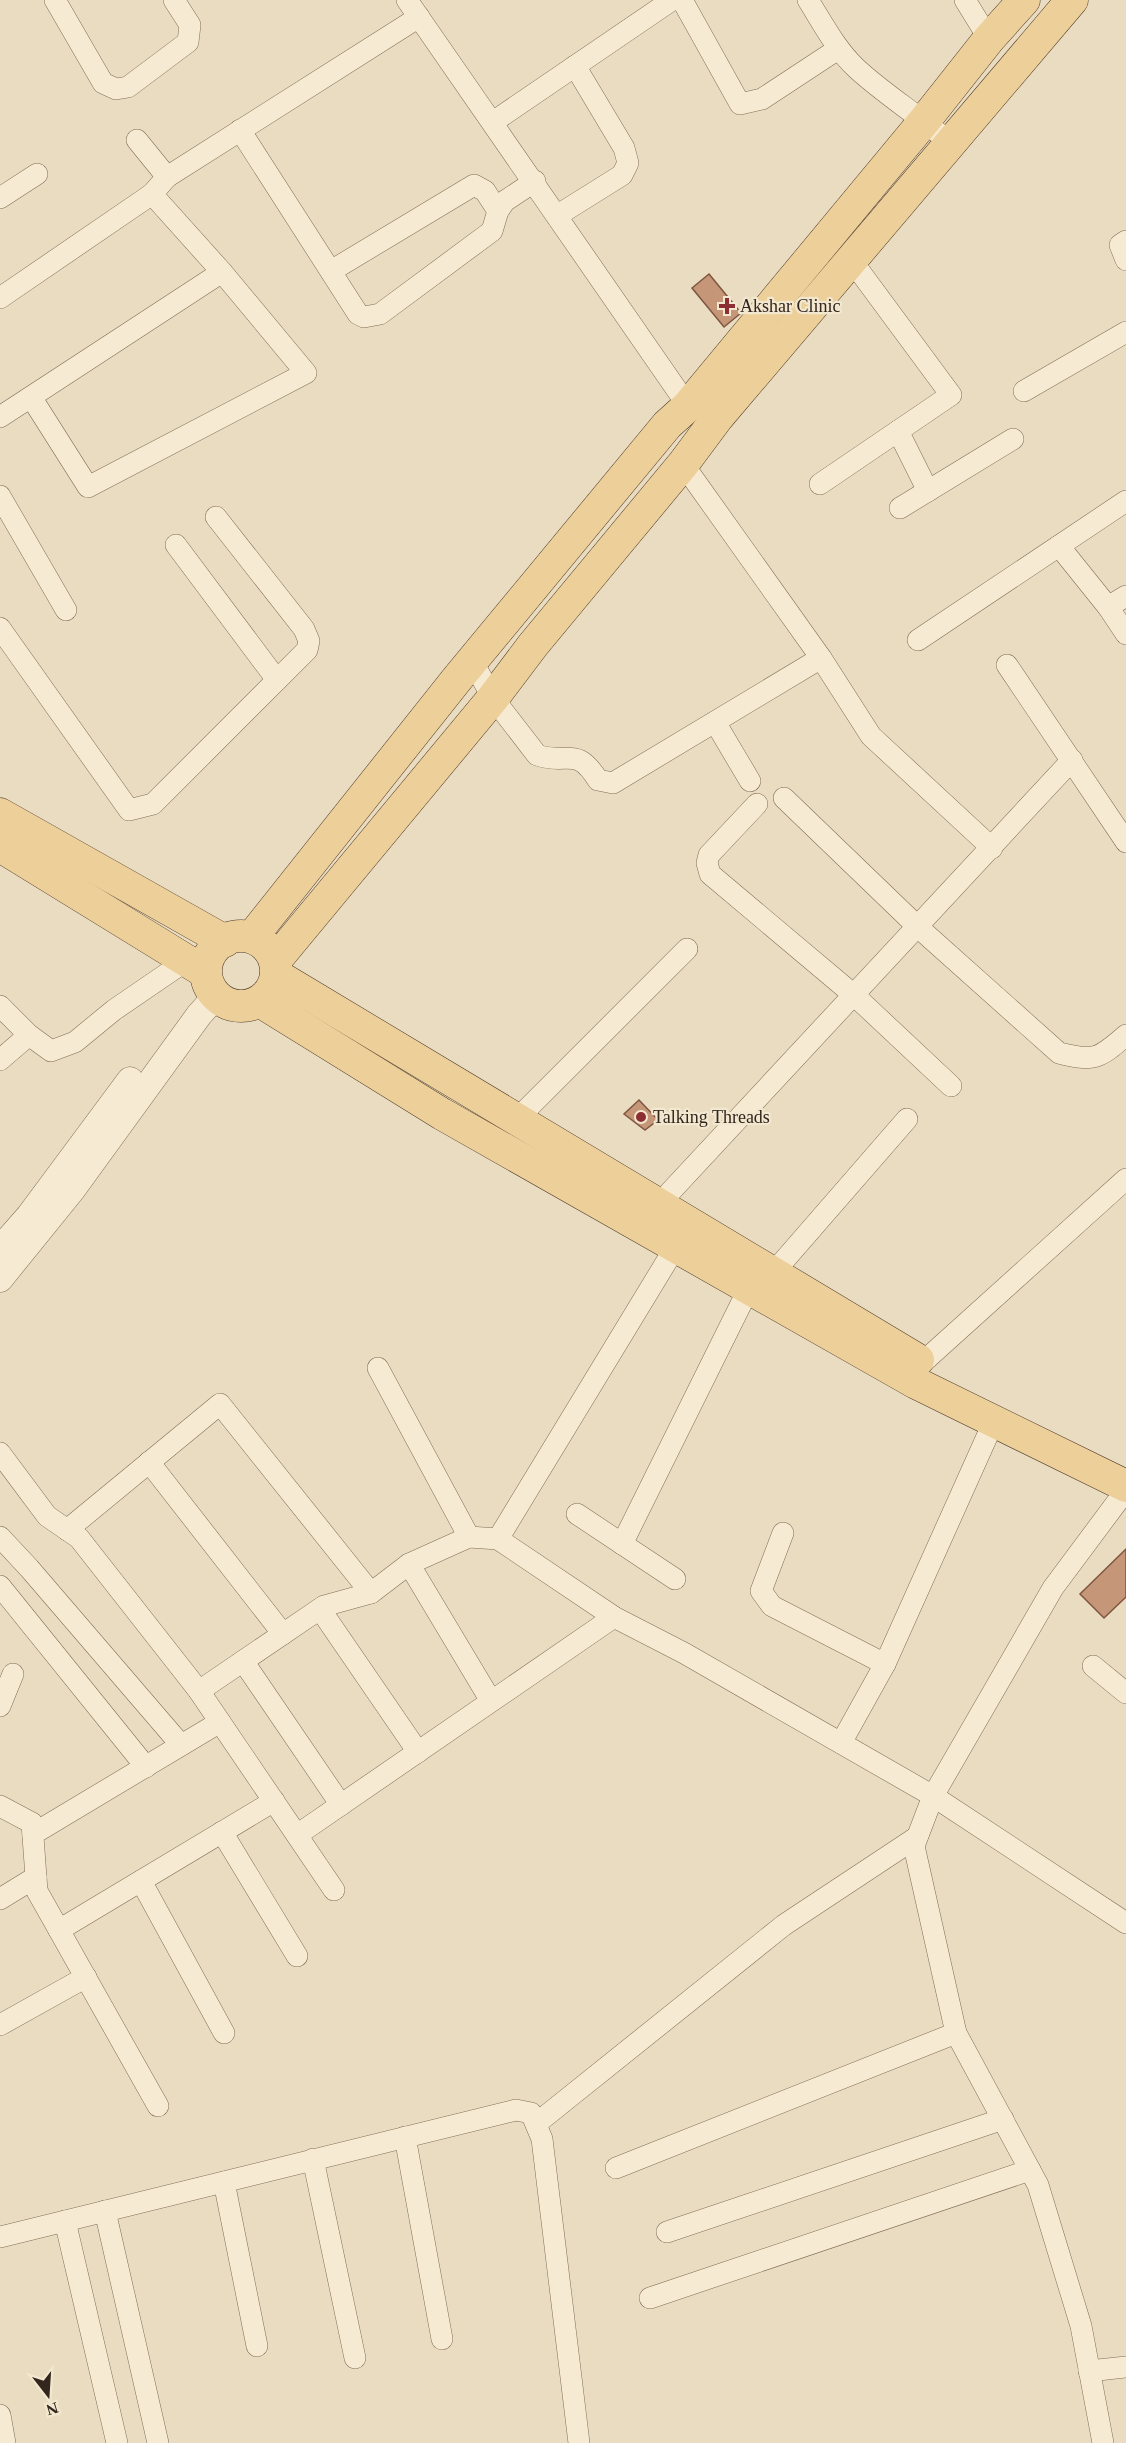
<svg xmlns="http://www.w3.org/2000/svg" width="1126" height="2443" font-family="'Times New Roman',serif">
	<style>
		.building { fill: #c69678; stroke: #7f5741; stroke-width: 1.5 }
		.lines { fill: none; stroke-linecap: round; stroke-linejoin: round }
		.minor-casing { stroke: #826d59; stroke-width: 22 }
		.tertiary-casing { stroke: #826d59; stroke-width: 27 }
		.primary-casing { stroke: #4f3c2e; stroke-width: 33 }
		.minor { stroke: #f6ead2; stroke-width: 21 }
		.tertiary { stroke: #f6ead2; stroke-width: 26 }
		.primary { stroke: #eccf99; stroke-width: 32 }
		.poi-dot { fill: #8c2e32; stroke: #f2e7cf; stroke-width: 2 }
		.labels { text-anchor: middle; stroke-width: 4.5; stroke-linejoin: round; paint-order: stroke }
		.poi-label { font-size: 18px; fill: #32261d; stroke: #f2e7cf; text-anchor: start }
	</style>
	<rect width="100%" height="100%" fill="#eadcc0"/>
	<!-- building -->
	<g class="building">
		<polygon points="709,274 741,313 724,327 692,288"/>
		<polygon points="639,1100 658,1120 645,1130 624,1114"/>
		<polygon points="1126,1549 1126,1597 1104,1618 1080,1594"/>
	</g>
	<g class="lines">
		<!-- minor casing -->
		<g class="minor-casing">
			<g id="minor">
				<polyline points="55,0 103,83 116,89 128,87 188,42 190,25 174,0"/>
				<polyline points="407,0 688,406"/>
				<polyline points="682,0 740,104 762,99 838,49"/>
				<path d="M808,0C823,24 836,49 856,68C886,96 922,117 951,144"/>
				<polyline points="965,0 989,39"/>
				<polyline points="493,122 672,0"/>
				<polyline points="240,130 358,314 364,317 380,314 492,231 498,211 505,201 535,181"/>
				<polyline points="167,177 419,17"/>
				<polyline points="0,198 37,174"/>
				<polyline points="558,215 622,175 628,163 624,148 575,66"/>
				<polyline points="1126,241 1120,245 1126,260"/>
				<polyline points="331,271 474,185 485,191 498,211"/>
				<polyline points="0,298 152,194"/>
				<polyline points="1024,391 1126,332"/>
				<polyline points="31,397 88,487 306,373 222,272 152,194 167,177 137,140"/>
				<polyline points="0,417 222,272"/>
				<polyline points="898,431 928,491"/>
				<polyline points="683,464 821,658 871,736 992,848"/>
				<polyline points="820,484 951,395 852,261"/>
				<polyline points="0,496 66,610"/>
				<polyline points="900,508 1013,439"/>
				<polyline points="176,545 277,680"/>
				<polyline points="1059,546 1108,607"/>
				<polyline points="1126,596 1108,607 1126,634"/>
				<polyline points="0,628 129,810 153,804 307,650 309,641 304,629 216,517"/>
				<polyline points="918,640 1126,501"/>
				<path d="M472,661L493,698L537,755C568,766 575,744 598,780L613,783L821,658"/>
				<polyline points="1007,665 1126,842"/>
				<polyline points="715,722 750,781"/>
				<path d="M784,798L919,928L1059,1053C1094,1062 1099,1059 1126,1035"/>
				<polyline points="757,804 709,855 707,863 710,874 855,996 951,1086"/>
				<polyline points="0,1006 29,1035 51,1051 75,1042 114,1010 187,960"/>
				<polyline points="0,1060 29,1035"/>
				<polyline points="517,1119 687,949"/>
				<polyline points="659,1204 1072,760"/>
				<polyline points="774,1272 907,1119"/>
				<polyline points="922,1363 1126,1179"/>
				<polyline points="378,1368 469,1537"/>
				<polyline points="0,1453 47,1516 79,1538 199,1691 334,1890"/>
				<polyline points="149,1462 283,1634"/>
				<polyline points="577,1514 675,1579"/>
				<polyline points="67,1530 220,1404 371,1593"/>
				<polyline points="783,1533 761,1591 772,1606 885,1664"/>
				<polyline points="0,1537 29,1568 181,1745"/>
				<polyline points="498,1539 614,1617 684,1653 933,1796 1126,1923"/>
				<polyline points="622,1544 749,1288"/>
				<polyline points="409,1564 491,1701"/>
				<polyline points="0,1586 146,1767"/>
				<polyline points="320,1609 418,1752"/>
				<polyline points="243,1661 341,1805"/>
				<polyline points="1093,1666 1126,1693"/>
				<polyline points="199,1691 324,1606 371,1593 409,1564 469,1537 498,1539 676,1246"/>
				<polyline points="0,1706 13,1674"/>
				<polyline points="841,1743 885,1664 994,1421"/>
				<polyline points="0,1806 32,1823 37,1891 158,2106"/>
				<polyline points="222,1832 297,1956"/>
				<polyline points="33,1834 220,1722"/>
				<polyline points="297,1835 614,1617"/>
				<polyline points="141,1881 224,2033"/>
				<polyline points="0,1899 36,1877"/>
				<polyline points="59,1930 274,1801"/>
				<polyline points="0,2025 86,1977"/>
				<polyline points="537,2123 784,1925 917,1837"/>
				<polyline points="405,2137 442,2339"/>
				<polyline points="313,2159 355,2358"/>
				<polyline points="616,2168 956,2033"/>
				<polyline points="224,2182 257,2346"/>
				<polyline points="105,2211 158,2443"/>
				<polyline points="65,2221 117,2443"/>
				<polyline points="667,2232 1003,2119"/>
				<polyline points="0,2237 516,2110 531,2113 542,2139 579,2443"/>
				<polyline points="650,2298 1030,2170"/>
				<polyline points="1089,2371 1126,2367"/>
				<polyline points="0,2415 5,2443"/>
				<polyline points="1103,2443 1081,2326 1038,2185 956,2033 914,1846 933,1796 1053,1588 1126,1490"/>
			</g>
		</g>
		<!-- tertiary casing -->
		<g class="tertiary-casing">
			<g id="tertiary">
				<polyline points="0,1249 29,1216 130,1080"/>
				<polyline points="0,1279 72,1190 199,1015 217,995"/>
			</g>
		</g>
		<!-- primary casing -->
		<g class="primary-casing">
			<g id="primary">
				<polyline points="0,814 225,941"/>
				<polyline points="0,846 205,972"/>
				<circle cx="241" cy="971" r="35"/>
				<polyline points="252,937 457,679 667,425 688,406 925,120 989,39 1024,0"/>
				<polyline points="275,961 493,698 533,645 683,464 718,417 1072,0"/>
				<polyline points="276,975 918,1360"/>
				<polyline points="261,1002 442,1114 916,1383 1126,1486"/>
			</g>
		</g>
		<!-- minor -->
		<use href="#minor" class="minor"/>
		<!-- tertiary -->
		<use href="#tertiary" class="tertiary"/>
		<!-- primary -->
		<use href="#primary" class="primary"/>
	</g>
	<!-- markers -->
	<g class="poi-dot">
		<path d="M724 297h6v6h6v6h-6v6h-6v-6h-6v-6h6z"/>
		<circle cx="641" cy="1117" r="6"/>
	</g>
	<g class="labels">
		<!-- poi labels -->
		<g class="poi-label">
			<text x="740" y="312">Akshar Clinic</text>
			<text x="653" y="1123">Talking Threads</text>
		</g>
	</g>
	<!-- north arrow -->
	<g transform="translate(48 2395) rotate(163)" stroke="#f2e7cf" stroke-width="4.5" paint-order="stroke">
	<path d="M0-4.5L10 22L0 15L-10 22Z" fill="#32261d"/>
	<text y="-9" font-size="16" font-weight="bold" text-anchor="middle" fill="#32261d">N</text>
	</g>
</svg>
